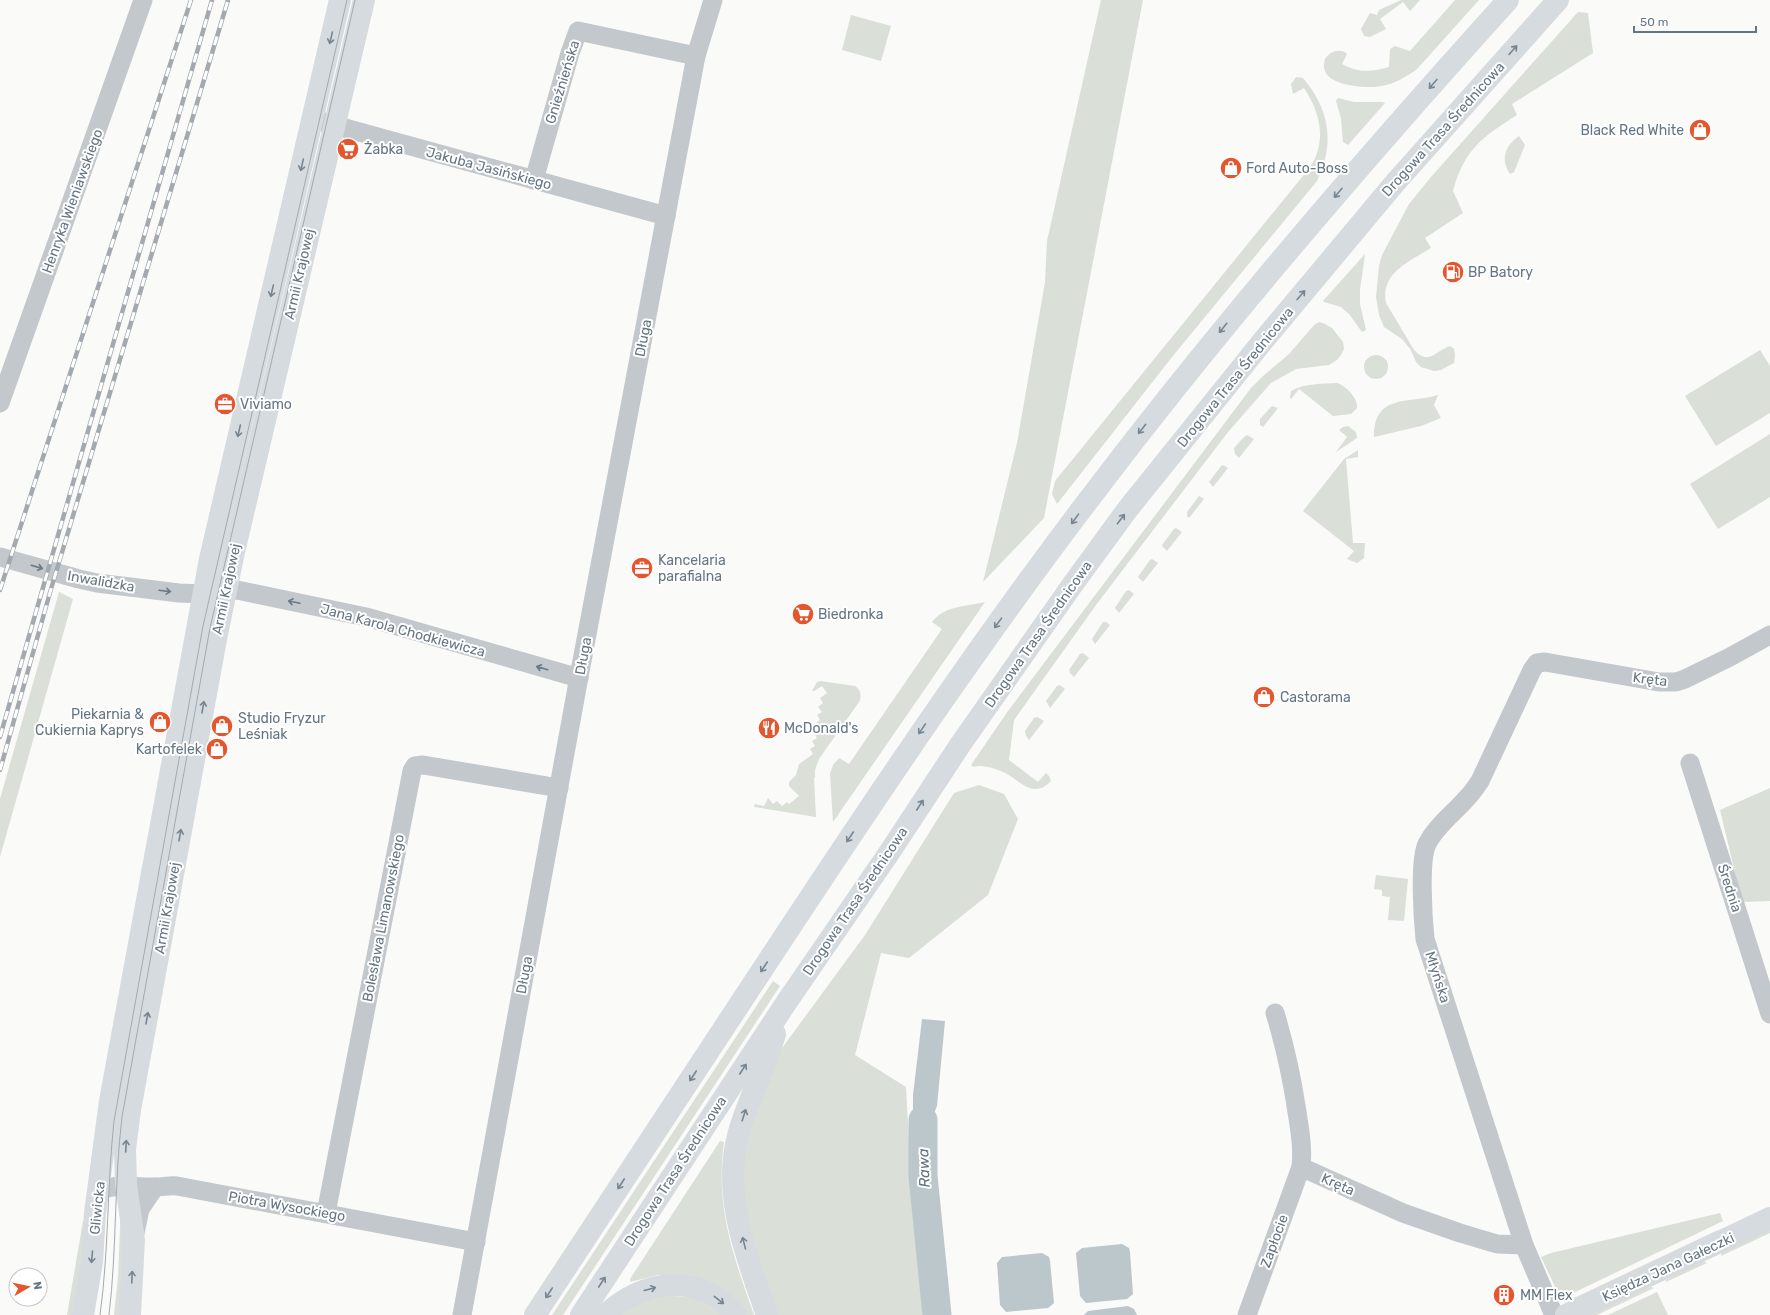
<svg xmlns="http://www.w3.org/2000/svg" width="1770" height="1315" font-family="Rubik,sans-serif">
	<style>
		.green { fill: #dadfd7 }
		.water { fill: #bbc7cb }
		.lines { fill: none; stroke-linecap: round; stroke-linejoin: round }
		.river { stroke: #bbc7cb; stroke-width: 29 }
		.street { stroke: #c3c8cc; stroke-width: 19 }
		.secondary { stroke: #d6dbdf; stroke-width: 22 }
		.primary { stroke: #d6dbdf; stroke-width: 22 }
		.tram { stroke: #a2aab0; stroke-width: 1 }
		.rail-casing { stroke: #a2aab0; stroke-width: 4.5 }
		.rail { stroke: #fff; stroke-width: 3; stroke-dasharray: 9; stroke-linecap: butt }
		.oneway { stroke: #768591 }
		.oneway2 { stroke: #6a7a87 }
		.labels { text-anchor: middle; stroke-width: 4; stroke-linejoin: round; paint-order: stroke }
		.street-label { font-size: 14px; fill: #657683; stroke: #fff }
		.poi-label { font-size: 14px; fill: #657683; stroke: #fff; text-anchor: start }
		.water-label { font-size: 15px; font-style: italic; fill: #60757c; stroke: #fff }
	</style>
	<rect width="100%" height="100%" fill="#fafaf8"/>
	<!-- green -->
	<g class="green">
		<polygon points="1101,0 1143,0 1044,518 983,582 1017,443 1045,282 1047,241"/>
		<polygon points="1401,0 1420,0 1410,11 1403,2 1380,19 1386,29 1370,37 1364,36 1361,29 1370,13 1377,15 1379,10"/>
		<path d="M1455,0H1479L1417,69C1406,77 1395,84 1381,86C1368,89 1330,86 1325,71C1323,67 1324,63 1325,59C1330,52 1337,49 1345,52L1347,54L1342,64C1358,73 1372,72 1389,67L1390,49L1395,46L1410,51Z"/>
		<path d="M1578,12L1588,13L1593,53L1512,104L1517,115C1482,137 1464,150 1453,191L1463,213L1425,238L1431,248C1410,261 1380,273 1386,303L1414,350C1429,366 1435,351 1450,346L1454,349L1455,355L1454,363L1441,370L1434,371L1421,367L1416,362L1411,350L1402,339L1384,327L1379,315L1376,297L1379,266L1382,255L1409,204L1431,177Z"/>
		<polygon points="851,15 891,26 881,61 842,50"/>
		<path d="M1296,77L1303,78C1330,110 1335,143 1317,181L1172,357L1057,504L1052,494L1055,481L1311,166C1327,140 1320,112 1304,88L1293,94L1291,84Z"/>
		<polygon points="1338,98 1354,102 1382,102 1385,103 1348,145 1343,142 1341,118 1336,101"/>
		<path d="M1519,136L1525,145L1514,172L1510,174C1500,159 1505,146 1519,136Z"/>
		<polygon points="1365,254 1360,290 1360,304 1366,330 1362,332 1349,314 1341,307 1324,302 1323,301"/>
		<path d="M1319,322L1325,324L1332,328L1343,342L1344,349L1341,355L1337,360L1329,365L1296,369L1271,383L1228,432L1096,605L1014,720L1009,760L1038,782L1046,773L1049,776L1051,781C1034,799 1021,782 1007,774C998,769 982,764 973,767L971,765L1008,711L1251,388L1263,376L1289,354L1314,325Z"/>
		<polygon points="1760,350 1770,366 1770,413 1716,446 1685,396"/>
		<circle cx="1376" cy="367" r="12"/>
		<path d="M1337,383C1346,386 1358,398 1357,408L1351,414L1333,416L1299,389L1291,399L1290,397L1291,391C1304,383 1322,384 1337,383Z"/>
		<path d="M1438,395L1434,405L1441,418L1421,426L1374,437C1374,393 1409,404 1438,395Z"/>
		<polygon points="1272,406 1278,408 1263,427 1260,425 1260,419"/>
		<polygon points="1348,426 1356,432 1357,438 1336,452 1347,437 1339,430 1343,427"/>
		<polygon points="1770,434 1770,497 1718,529 1690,484"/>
		<polygon points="1247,435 1254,439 1239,458 1235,454 1234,448 1244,437"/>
		<polygon points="1358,450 1358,457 1346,459 1353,543 1365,543 1364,558 1357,563 1347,559 1354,551 1303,511 1344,459"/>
		<polygon points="1223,465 1228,468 1213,487 1209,482 1221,466"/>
		<polygon points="1199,496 1204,499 1189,518 1187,516 1187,512"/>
		<polygon points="1176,528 1182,532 1167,551 1163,547 1162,545 1174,529"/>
		<polygon points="1152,559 1158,563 1143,582 1138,577 1150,560"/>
		<polygon points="1129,590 1134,594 1119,613 1115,608 1126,591"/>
		<polygon points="59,592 73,599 0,857 0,799"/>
		<path d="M985,602L833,822L830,774L833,765L839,758L849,764L942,629L932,622C945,605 966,607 985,602Z"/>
		<polygon points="1103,622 1106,622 1110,625 1095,644 1092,639"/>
		<polygon points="1083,653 1089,658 1074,677 1070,673 1069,670 1080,654"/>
		<path d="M820,681L855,686C861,690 862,696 859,702L819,759L815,770V778H814L816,817L754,807L755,804L764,806L768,798L773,804L777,801L782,806L787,802L789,804L799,796L789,786V782L796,775L799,764L813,754L810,749L815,746L812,741L817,738L814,733L819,729L815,724L820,720L817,715L822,712L818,707L823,703L820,698L827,693L822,686L814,691H812L817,682Z"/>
		<polygon points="1060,685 1065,689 1050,708 1046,701 1057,686"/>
		<polygon points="1037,717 1044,721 1029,740 1026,736 1025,731 1034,718"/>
		<polygon points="979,785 1004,794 1018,819 988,895 909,958 881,953 855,1055 906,1087 913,1214 923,1315 773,1315 751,1251 739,1157 766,1078 782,1048 865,935 954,793"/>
		<polygon points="1770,788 1770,901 1742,902 1720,810"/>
		<polygon points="1376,875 1408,879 1404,921 1388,920 1390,897 1382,896 1382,890 1374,889"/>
		<polygon points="773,981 780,986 563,1315 552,1315"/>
		<path d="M720,1141L724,1142C715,1207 733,1255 754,1315H747L743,1310L673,1275H658L630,1282V1279Z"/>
		<polygon points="121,1203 124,1211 122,1315 114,1315 118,1277"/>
		<polygon points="1720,1213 1723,1221 1571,1294 1561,1294 1557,1291 1541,1257 1551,1253"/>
		<polygon points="83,1221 86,1222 75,1315 67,1315"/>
		<polygon points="1770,1227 1770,1233 1721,1256 1722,1250"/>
		<polygon points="1718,1230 1715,1235 1570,1302 1556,1298 1568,1299 1576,1297"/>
		<polygon points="1701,1260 1707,1263 1666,1282 1666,1280"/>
		<polygon points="1651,1287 1654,1288 1597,1315 1586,1315"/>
		<polygon points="1657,1292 1668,1315 1608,1315"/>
		<polygon points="649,1295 694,1297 724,1315 613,1315"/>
	</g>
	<!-- water -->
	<g class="water">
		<path d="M922,1019L945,1021L937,1106C929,1124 926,1141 925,1160L920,1159L913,1119V1095Z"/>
		<polygon points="1122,1244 1129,1248 1130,1252 1133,1294 1127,1299 1086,1303 1080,1296 1076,1253 1082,1248"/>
		<polygon points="1042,1253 1049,1257 1050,1261 1054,1303 1048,1308 1006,1312 1000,1305 997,1263 1002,1257"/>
		<polygon points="1128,1306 1134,1309 1137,1315 1084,1315 1088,1311"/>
	</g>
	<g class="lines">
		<!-- river -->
		<polyline class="river" points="923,1120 923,1176 937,1315"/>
		<!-- street -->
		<g class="street">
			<polyline points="312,119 666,216"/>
			<polyline points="534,180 570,53 578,31 696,56"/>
			<polyline points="0,403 143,0"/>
			<polyline points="0,557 79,579 97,583 179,593 203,594"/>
			<polyline points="226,591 237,590 366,617 579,678"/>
			<polyline points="1690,763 1770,1014"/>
			<path d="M1275,1013C1285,1046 1292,1078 1297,1112C1300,1131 1303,1148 1301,1167L1403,1213L1460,1233L1497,1244L1524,1245"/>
			<path d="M99,1191C118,1182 135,1188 155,1187C163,1187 170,1185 177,1186L476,1242"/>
			<polyline points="326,1213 412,771 415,766 423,765 559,788"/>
			<polyline points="135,1233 140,1209 155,1187"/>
			<polyline points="462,1315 581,666 696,56 713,0"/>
			<polyline points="1247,1315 1301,1167"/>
			<path d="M1554,1315L1524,1245L1425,939C1423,920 1419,860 1427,844C1436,826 1454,813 1467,798C1472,793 1476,787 1480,781L1532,670L1537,663L1545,662L1659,682H1676L1685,679L1728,658L1770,635"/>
		</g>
		<!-- secondary -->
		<g class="secondary">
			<polyline points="83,1315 92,1262 95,1213 110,1101 210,559 340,0"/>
			<polyline points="130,1315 134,1240 126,1185 125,1149 130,1110 216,639 234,552 364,0"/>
			<polyline points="1566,1315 1770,1218"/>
		</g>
		<!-- primary -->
		<g class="primary">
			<path d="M535,1315C613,1196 692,1077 770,958C876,797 983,637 1100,485C1228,317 1366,157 1508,0"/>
			<polyline points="581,1315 786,1003 891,850 960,745 1073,584 1127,510 1267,336 1394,184 1558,0"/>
			<path d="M605,1315C645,1279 698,1271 736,1315"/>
			<path d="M767,1315C748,1261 723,1198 737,1140C742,1117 752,1096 761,1074C767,1061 771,1047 775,1034"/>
		</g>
		<!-- tram -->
		<g class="tram">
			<path d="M100,1315C109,1250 107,1185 114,1121L203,626L347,0"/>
			<path d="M109,1315C117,1249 114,1183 122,1117L210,628L355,0"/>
		</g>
		<!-- rail casing -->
		<g class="rail-casing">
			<g id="rail">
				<polyline points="0,590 191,0"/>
				<polyline points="0,737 212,0"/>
				<polyline points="0,770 51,589 228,0"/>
			</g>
		</g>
		<!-- rail -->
		<use href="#rail" class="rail"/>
	</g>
	<!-- one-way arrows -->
	<defs><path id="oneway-shaft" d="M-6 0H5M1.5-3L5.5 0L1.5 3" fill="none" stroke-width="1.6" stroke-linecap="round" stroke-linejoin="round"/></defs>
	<g class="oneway">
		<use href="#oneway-shaft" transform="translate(331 38) rotate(103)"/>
		<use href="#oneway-shaft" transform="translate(1513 50) rotate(-48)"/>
		<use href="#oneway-shaft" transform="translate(1433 84) rotate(131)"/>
		<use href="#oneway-shaft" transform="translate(302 165) rotate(103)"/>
		<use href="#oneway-shaft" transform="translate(1338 193) rotate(131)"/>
		<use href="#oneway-shaft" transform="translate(272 291) rotate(103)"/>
		<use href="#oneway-shaft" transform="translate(1301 295) rotate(-50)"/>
		<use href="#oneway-shaft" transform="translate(1223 328) rotate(129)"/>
		<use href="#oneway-shaft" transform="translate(1142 429) rotate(128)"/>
		<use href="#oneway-shaft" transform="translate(239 431) rotate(103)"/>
		<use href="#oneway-shaft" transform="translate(1075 519) rotate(126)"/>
		<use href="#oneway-shaft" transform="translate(1121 519) rotate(-53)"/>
		<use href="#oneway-shaft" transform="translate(998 623) rotate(126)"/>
		<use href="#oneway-shaft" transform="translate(203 707) rotate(-80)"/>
		<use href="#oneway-shaft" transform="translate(922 729) rotate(124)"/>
		<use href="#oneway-shaft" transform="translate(920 805) rotate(-57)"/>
		<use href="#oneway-shaft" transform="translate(180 835) rotate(-80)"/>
		<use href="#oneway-shaft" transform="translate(850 837) rotate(123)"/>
		<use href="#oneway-shaft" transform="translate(764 967) rotate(123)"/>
		<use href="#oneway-shaft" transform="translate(147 1018) rotate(-80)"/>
		<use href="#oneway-shaft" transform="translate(743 1069) rotate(-57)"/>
		<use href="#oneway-shaft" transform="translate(693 1076) rotate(123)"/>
		<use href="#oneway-shaft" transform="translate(744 1115) rotate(-72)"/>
		<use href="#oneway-shaft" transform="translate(126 1146) rotate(-87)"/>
		<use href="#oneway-shaft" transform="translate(621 1184) rotate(123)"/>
		<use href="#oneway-shaft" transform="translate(744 1243) rotate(-104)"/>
		<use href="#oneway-shaft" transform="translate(92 1257) rotate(95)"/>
		<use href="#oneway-shaft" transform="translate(132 1277) rotate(-88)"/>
		<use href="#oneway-shaft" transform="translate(602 1282) rotate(-57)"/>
		<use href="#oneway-shaft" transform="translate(650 1289) rotate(-15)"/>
		<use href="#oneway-shaft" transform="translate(549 1293) rotate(123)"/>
		<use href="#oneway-shaft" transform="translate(719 1300) rotate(38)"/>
	</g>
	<g class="oneway2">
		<use href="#oneway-shaft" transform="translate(37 567) rotate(16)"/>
		<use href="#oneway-shaft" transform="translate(165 591) rotate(7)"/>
		<use href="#oneway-shaft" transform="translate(294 602) rotate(-168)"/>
		<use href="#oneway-shaft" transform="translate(542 668) rotate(-164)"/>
	</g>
	<!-- icons -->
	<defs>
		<g id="shop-disc" transform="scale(1.15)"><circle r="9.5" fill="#e4572e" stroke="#fff"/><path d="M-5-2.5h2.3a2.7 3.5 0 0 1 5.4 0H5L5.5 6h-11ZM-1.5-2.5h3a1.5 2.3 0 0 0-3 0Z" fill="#fff"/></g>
		<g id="supermarket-disc" transform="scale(1.15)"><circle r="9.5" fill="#e4572e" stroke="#fff"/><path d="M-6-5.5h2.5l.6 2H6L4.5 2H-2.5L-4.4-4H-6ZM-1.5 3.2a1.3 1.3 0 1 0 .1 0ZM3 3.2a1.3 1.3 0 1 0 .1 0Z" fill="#fff"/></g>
		<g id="fuel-disc" transform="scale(1.15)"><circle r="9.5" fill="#e4572e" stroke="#fff"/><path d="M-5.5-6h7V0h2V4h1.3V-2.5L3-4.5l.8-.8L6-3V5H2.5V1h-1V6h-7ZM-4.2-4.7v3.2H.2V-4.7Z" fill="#fff"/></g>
		<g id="office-disc" transform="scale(1.15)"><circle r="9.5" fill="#e4572e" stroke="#fff"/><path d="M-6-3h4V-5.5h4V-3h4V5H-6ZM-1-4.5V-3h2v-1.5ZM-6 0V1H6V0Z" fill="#fff"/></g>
		<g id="restaurant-disc" transform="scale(1.15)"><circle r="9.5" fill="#e4572e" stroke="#fff"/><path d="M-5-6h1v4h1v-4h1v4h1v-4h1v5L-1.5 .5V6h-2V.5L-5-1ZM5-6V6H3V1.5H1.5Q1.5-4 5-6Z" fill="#fff"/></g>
		<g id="building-disc" transform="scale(1.15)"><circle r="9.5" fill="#e4572e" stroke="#fff"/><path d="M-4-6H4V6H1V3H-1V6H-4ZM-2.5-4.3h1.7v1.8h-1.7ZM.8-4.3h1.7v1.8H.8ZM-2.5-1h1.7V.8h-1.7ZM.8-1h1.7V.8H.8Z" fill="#fff"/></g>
	</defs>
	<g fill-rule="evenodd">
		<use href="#shop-disc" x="1700" y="130"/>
		<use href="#supermarket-disc" x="348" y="149"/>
		<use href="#shop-disc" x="1231" y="168"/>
		<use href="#fuel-disc" x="1453" y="272"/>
		<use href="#office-disc" x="225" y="404"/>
		<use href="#office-disc" x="642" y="568"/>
		<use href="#supermarket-disc" x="803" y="614"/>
		<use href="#shop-disc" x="1264" y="697"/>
		<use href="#shop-disc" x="160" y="722"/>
		<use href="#shop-disc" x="222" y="726"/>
		<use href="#restaurant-disc" x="769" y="728"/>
		<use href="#shop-disc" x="217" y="749"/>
		<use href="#building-disc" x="1504" y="1295"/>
	</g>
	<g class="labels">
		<!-- street labels -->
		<g class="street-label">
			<text transform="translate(562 82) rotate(-73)" y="5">Gnieźnieńska</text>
			<text transform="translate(1443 129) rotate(-48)" y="5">Drogowa Trasa Średnicowa</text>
			<text transform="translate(489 168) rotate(15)" y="5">Jakuba Jasińskiego</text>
			<text transform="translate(72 201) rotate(-70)" y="5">Henryka Wieniawskiego</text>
			<text transform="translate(299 274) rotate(-77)" y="5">Armii Krajowej</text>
			<text transform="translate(643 338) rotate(-79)" y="5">Długa</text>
			<text transform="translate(1235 377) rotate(-51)" y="5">Drogowa Trasa Średnicowa</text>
			<text transform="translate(101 581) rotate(10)" y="5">Inwalidzka</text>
			<text transform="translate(226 589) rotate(-78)" y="5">Armii Krajowej</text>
			<text transform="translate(403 630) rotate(15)" y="5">Jana Karola Chodkiewicza</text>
			<text transform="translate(1038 634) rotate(-55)" y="5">Drogowa Trasa Średnicowa</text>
			<text transform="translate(583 656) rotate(-80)" y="5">Długa</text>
			<text transform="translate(1650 679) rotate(7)" y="5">Kręta</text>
			<text transform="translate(1730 888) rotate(72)" y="5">Średnia</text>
			<text transform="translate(855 901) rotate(-56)" y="5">Drogowa Trasa Średnicowa</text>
			<text transform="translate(167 908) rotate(-80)" y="5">Armii Krajowej</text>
			<text transform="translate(383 918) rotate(-79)" y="5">Bolesława Limanowskiego</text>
			<text transform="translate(524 975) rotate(-80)" y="5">Długa</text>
			<text transform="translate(1438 977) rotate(72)" y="5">Młyńska</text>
			<text transform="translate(675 1171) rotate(-57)" y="5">Drogowa Trasa Średnicowa</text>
			<text transform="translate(1338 1184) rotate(24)" y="5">Kręta</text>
			<text transform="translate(287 1206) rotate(10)" y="5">Piotra Wysockiego</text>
			<text transform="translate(97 1208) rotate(-84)" y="5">Gliwicka</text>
			<text transform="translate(1274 1241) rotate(-70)" y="5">Zapłocie</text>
			<text transform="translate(1668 1267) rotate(-25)" y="5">Księdza Jana Gałeczki</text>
		</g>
		<!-- poi labels -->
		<g class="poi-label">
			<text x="1684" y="135" text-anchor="end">Black Red White</text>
			<text x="364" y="154">Żabka</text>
			<text x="1246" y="173">Ford Auto-Boss</text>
			<text x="1468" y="277">BP Batory</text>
			<text x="240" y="409">Viviamo</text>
			<text x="658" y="565">Kancelaria<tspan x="658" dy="16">parafialna</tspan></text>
			<text x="818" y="619">Biedronka</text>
			<text x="1280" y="702">Castorama</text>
			<text x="144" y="719" text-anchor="end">Piekarnia &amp;<tspan x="144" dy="16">Cukiernia Kaprys</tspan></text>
			<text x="238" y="723">Studio Fryzur<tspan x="238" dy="16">Leśniak</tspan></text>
			<text x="784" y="733">McDonald's</text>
			<text x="202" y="754" text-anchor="end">Kartofelek</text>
			<text x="1520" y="1300">MM Flex</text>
		</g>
		<!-- water labels -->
		<g class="water-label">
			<text transform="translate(924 1168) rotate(-92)" y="5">Rawa</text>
		</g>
	</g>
	<!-- north arrow -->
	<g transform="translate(28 1287) rotate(81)"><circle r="19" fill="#ffffff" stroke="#c1c8cd"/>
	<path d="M0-3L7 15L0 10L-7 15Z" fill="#e4572e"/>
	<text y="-6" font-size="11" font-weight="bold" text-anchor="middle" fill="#657683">N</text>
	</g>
	<!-- scale -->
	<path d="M1634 26v6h122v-6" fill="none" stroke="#657683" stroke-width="2"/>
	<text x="1640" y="26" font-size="12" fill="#657683" stroke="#ffffff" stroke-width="3" paint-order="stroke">50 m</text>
</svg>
